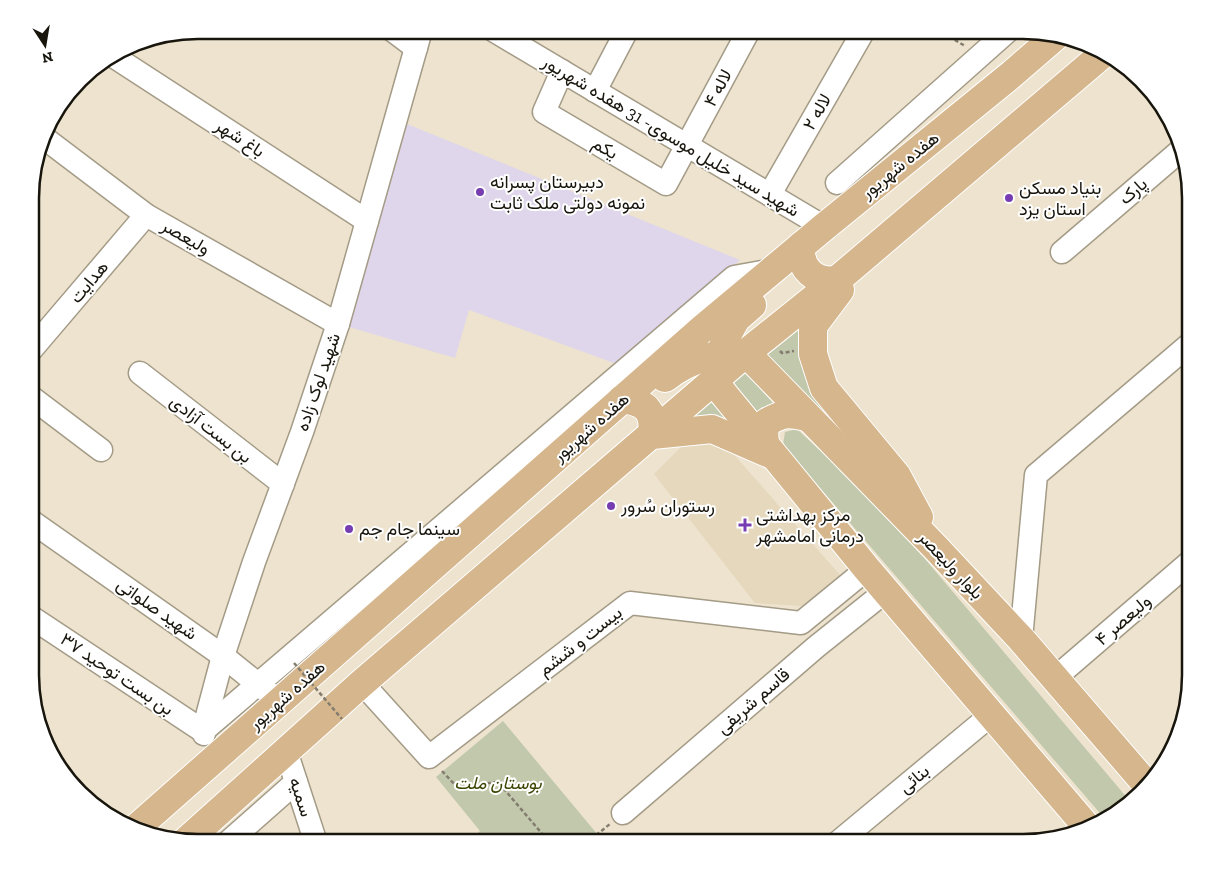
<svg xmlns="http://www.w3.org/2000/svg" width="1221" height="873" font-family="'Zilla Slab',Vazirmatn,serif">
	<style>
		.built { fill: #e5d8bc }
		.education { fill: #dfd6eb }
		.green { fill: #c1c8ab }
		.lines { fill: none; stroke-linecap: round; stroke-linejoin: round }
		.minor-casing { stroke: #a49b87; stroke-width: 25 }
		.major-casing { stroke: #fff; stroke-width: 30 }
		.path { stroke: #847d6f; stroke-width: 2.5; stroke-dasharray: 4 2.5; stroke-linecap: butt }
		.minor { stroke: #fff; stroke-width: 22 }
		.major { stroke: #d6b68d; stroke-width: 28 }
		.path-bridge { stroke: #847d6f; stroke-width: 2.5; stroke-dasharray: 4 2.5; stroke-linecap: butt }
		.poi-dot { fill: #763cb2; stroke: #fff; stroke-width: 2 }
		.labels { text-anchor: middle; stroke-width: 4; stroke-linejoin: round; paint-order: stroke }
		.street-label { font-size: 18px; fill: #18150d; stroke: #fff }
		.poi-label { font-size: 18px; fill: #18150d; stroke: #fff; text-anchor: start }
		.park-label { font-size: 18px; font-style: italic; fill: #3c4502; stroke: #fff }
		.rim { fill: none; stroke: #18150d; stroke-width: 2.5 }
	</style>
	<rect width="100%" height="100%" fill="#ede3ce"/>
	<!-- built -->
	<polygon class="built" points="707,439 729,449 840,575 802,606 755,603 654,474 684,444"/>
	<!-- education -->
	<polygon class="education" points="407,124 740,260 622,366 469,310 455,358 349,327"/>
	<!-- green -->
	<g class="green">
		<polygon points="804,323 855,445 848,447 762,351"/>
		<polygon points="742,368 774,404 761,416 733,382 734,373"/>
		<polygon points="709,396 752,439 669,430"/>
		<polygon points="797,429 846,475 925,559 1129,800 1105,819 783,445 785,432"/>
		<polygon points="503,721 598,835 605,843 466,843 480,831 436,777"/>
	</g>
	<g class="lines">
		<!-- minor casing -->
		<g class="minor-casing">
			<g id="minor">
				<polyline points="392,30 416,48"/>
				<polyline points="493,30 824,227"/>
				<polyline points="113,56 367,221"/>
				<polyline points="562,71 544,112 666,184 749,30"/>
				<polyline points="595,91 627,30"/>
				<polyline points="43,137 146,215 338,324"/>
				<polyline points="837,183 1009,30"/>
				<polyline points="770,194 864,30"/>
				<polyline points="1062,252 1181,150"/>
				<polyline points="31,350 146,215"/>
				<polyline points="140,373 283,484"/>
				<polyline points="31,397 101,450"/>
				<polyline points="31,521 223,656 269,693"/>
				<polyline points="31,617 203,731 223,656 254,562 302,432 338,324 421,30"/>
				<polyline points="1021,639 1036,475 1191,343"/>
				<polyline points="1055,678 1191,561"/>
				<polyline points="362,683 429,757 630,603 801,623 867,569"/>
				<polyline points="204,734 203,731 734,277 773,270"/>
				<polyline points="286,751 316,843"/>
				<polyline points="623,813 816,647 886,591"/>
				<polyline points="227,843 296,782"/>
				<polyline points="837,843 991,715"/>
			</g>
		</g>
		<!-- major casing -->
		<g class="major-casing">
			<g id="major">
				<path d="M801,246C799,269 815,283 837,280"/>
				<polyline points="840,290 813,326 813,354 824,388 897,476 919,517"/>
				<polyline points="752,305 736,319 725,339 714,382 867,569 1088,828"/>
				<path d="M665,378C694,356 712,355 746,353L935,547L1021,639L1147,785"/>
				<path d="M622,399C645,402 655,410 652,435L712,429L770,454"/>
				<path d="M765,444L764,432L767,422C785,412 788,413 807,417"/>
				<polyline points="135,829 702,329 824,227 1012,74 1056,36"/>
				<polyline points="185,842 362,683 746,353 837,280 1104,53"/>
			</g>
		</g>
		<!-- path -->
		<g class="path">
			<polyline points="938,30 965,46"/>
			<polyline points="780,351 782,353 794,351"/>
			<polyline points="442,771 457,787 498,782 550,843"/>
			<polyline points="586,843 610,824"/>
		</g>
		<!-- minor -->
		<use href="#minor" class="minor"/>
		<!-- major -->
		<use href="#major" class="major"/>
		<!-- path-bridge -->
		<polyline class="path-bridge" points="294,663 342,719"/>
	</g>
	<!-- markers -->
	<g class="poi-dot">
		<circle cx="480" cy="192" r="5"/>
		<circle cx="1009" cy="198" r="5"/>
		<circle cx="611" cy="506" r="5"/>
		<path d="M742.5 517.5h5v5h5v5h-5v5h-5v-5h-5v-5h5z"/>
		<circle cx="349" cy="529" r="5"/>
	</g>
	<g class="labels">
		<!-- street labels -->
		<g class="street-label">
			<text transform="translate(718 88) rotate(-62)" y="6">لاله ۴</text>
			<text transform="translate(817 112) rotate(-60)" y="6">لاله ۲</text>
			<text transform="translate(671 136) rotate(31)" y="6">شهید سید خلیل موسوی- 31 هفده شهریور</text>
			<text transform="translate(240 138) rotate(33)" y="6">باغ شهر</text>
			<text transform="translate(605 148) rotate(30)" y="6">یکم</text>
			<text transform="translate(900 165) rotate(-39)" y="6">هفده شهریور</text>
			<text transform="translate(1133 191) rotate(-41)" y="6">پارک</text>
			<text transform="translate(186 237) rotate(30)" y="6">ولیعصر</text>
			<text transform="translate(89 282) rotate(-50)" y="6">هدایت</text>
			<text transform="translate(318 382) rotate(-71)" y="6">شهید لوک زاده</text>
			<text transform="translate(591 427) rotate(-41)" y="6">هفده شهریور</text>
			<text transform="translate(211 429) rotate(38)" y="6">بن بست آزادی</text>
			<text transform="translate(951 565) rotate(47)" y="6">بلوار ولیعصر</text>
			<text transform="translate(157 609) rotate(35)" y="6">شهید صلواتی</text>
			<text transform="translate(1123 620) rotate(-41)" y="6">ولیعصر ۴</text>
			<text transform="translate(580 641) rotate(-38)" y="6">بیست و ششم</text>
			<text transform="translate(117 674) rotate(34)" y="6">بن بست توحید ۳۷</text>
			<text transform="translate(287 695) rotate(-41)" y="6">هفده شهریور</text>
			<text transform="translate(753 701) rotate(-41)" y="6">قاسم شریفی</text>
			<text transform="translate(914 779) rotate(-40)" y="6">بنائی</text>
			<text transform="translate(301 797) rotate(72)" y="6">سمیه</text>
		</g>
		<!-- poi labels -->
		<g class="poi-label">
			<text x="490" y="188">دبیرستان پسرانه<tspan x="490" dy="21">نمونه دولتی ملک ثابت</tspan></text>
			<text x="1019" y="194">بنیاد مسکن<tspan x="1019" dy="21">استان یزد</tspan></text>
			<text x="621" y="512">رستوران سُرور</text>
			<text x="756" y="521">مرکز بهداشتی<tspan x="756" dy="21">درمانی امامشهر</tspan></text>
			<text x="359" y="535">سینما جام جم</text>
		</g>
		<!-- park labels -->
		<g class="park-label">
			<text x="498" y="789">بوستان ملت</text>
		</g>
	</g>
	<!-- crop -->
	<path d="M0 0H1221V873H0ZM198 39H1023A159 159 0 0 1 1182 198V675A159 159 0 0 1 1023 834H198A159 159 0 0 1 39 675V198A159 159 0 0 1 198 39Z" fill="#fff" fill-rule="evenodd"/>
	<path class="rim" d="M198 39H1023A159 159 0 0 1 1182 198V675A159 159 0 0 1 1023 834H198A159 159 0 0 1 39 675V198A159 159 0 0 1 198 39Z"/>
	<!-- north arrow -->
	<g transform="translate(45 45) rotate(168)" stroke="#ffffff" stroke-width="4" paint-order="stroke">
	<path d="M0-4L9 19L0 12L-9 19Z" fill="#18150d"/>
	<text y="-8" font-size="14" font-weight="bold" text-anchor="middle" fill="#18150d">N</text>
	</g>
</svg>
